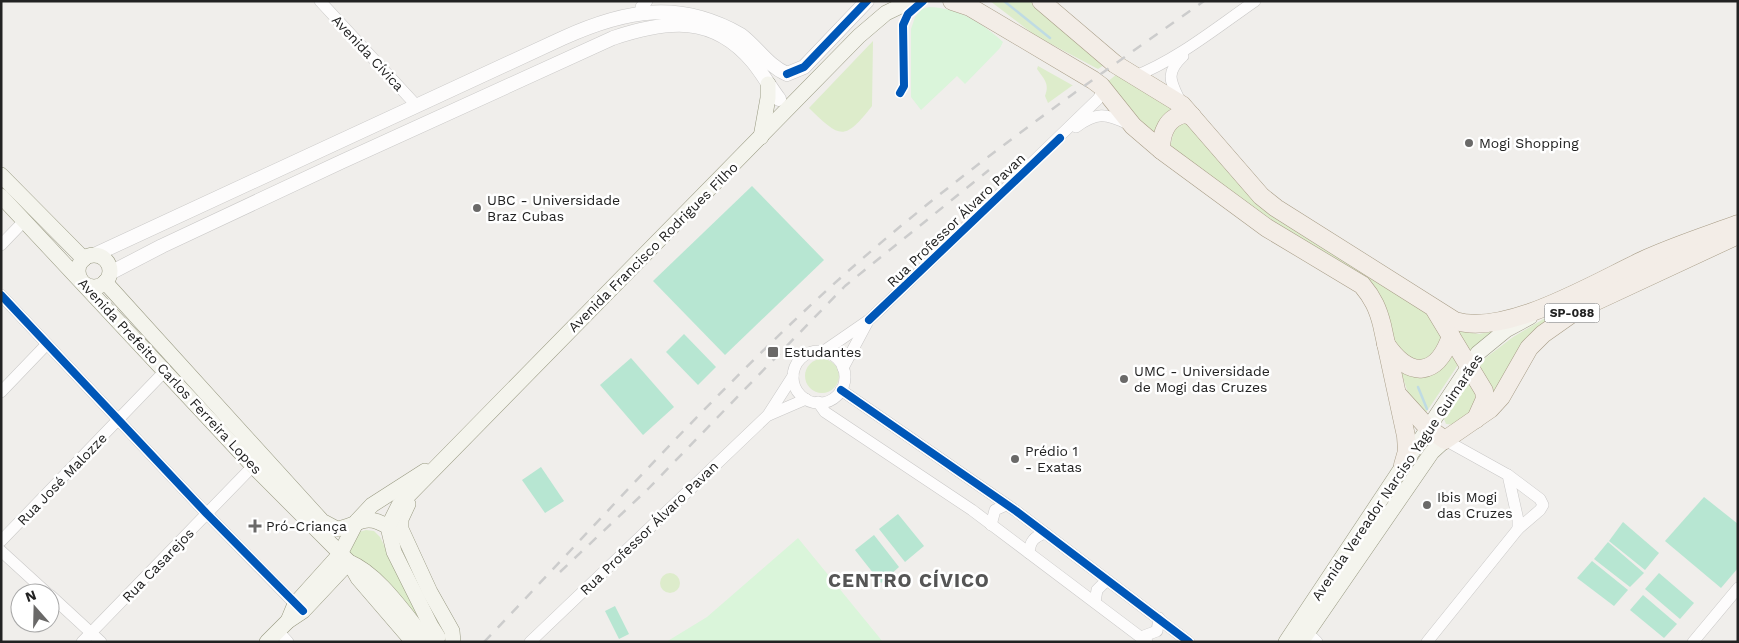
<svg xmlns="http://www.w3.org/2000/svg" width="1739" height="643" font-family="'Work Sans',sans-serif">
	<style>
		.grass { fill: #ddeccb }
		.park { fill: #daf5da }
		.pitch { fill: #b7e6d2 }
		.lines { fill: none; stroke-linecap: round; stroke-linejoin: round }
		.stream { stroke: #bfdbe3; stroke-width: 2.5 }
		.minor-casing { stroke: #c9c8c7; stroke-width: 12 }
		.tertiary-casing { stroke: #c9c8c7; stroke-width: 15 }
		.secondary-casing { stroke: #999a82; stroke-width: 16 }
		.primary-casing { stroke: #a79c86; stroke-width: 19 }
		.minor { stroke: #fdfcfc; stroke-width: 11 }
		.tertiary { stroke: #fdfcfc; stroke-width: 14 }
		.secondary { stroke: #f4f4ed; stroke-width: 15 }
		.primary { stroke: #f3ede7; stroke-width: 18 }
		.rail { stroke: #ccc; stroke-width: 2.5; stroke-dasharray: 10 10; stroke-linecap: butt }
		.cycleway-casing { stroke: #fff; stroke-width: 11 }
		.cycleway { stroke: #0057b8; stroke-width: 8 }
		.poi-dot { fill: #6a6968; stroke: #fff; stroke-width: 2 }
		.labels { text-anchor: middle; stroke-width: 5; stroke-linejoin: round; paint-order: stroke }
		.shield { fill: #fff; stroke: #646464; stroke-width: 1 }
		.shield-label { font-size: 12px; font-weight: bold; fill: #222 }
		.street-label { font-size: 14px; fill: #222; stroke: #fff }
		.poi-label { font-size: 14px; fill: #222; stroke: #fff; text-anchor: start }
		.district-label { font-size: 19px; font-weight: bold; letter-spacing: 1px; fill: #555; stroke: #fff }
	</style>
	<rect width="100%" height="100%" fill="#f0eeeb"/>
	<!-- grass -->
	<g class="grass">
		<polygon points="990,1 1030,1 1104,65 1098,69 1036,36"/>
		<path d="M873,41L872,106C844,142 840,138 809,108Z"/>
		<path d="M1038,66L1072,85H1073L1048,103L1045,96C1050,84 1044,79 1037,69Z"/>
		<polygon points="1117,74 1177,108 1154,138 1106,83"/>
		<path d="M1183,121L1191,122L1258,203L1426,310L1443,338L1432,357L1418,362L1394,347C1390,326 1390,304 1374,289L1263,217L1170,148L1174,130Z"/>
		<polygon points="1564,307 1566,310 1494,395 1478,366 1479,363 1513,337"/>
		<polygon points="1452,330 1479,334 1493,331 1493,334 1468,355"/>
		<polygon points="1452,350 1458,365 1423,417 1410,399 1400,369"/>
		<circle cx="822" cy="376" r="17"/>
		<path d="M1470,376L1479,393C1474,407 1465,428 1446,424L1444,419Z"/>
		<polygon points="366,530 374,531 380,537 429,635 347,551 359,532"/>
		<circle cx="670" cy="583" r="10"/>
	</g>
	<!-- park -->
	<g class="park">
		<path d="M929,7C959,8 981,22 1003,42L1000,48L965,84L957,76L921,110L911,97V29L915,17L922,9Z"/>
		<polygon points="798,538 883,642 666,642 707,617"/>
	</g>
	<!-- pitch -->
	<g class="pitch">
		<polygon points="752,186 824,260 725,355 653,281"/>
		<polygon points="684,334 716,367 698,385 666,352"/>
		<polygon points="631,358 674,407 643,435 600,385"/>
		<polygon points="541,467 564,501 545,513 522,480"/>
		<polygon points="1704,497 1738,524 1738,568 1721,588 1665,541"/>
		<polygon points="898,514 924,546 905,562 879,529"/>
		<polygon points="1623,522 1659,553 1645,570 1609,541"/>
		<polygon points="874,535 899,567 881,583 855,550"/>
		<polygon points="1608,542 1644,573 1630,587 1594,559"/>
		<polygon points="1592,561 1628,590 1614,606 1577,578"/>
		<polygon points="1659,573 1694,603 1680,619 1645,589"/>
		<polygon points="1643,595 1677,624 1664,638 1630,610"/>
		<polygon points="615,606 629,634 619,639 605,611"/>
	</g>
	<g class="lines">
		<!-- stream -->
		<g class="stream">
			<polyline points="1004,1 1050,38"/>
			<polyline points="1418,387 1427,409"/>
		</g>
		<!-- minor casing -->
		<g class="minor-casing">
			<g id="minor">
				<polyline points="320,1 416,105"/>
				<polyline points="641,7 647,1"/>
				<path d="M1133,77C1177,60 1216,28 1255,1"/>
				<path d="M1181,103C1171,82 1164,74 1183,56"/>
				<path d="M1076,127C1096,112 1106,113 1128,124"/>
				<polyline points="1,245 25,220"/>
				<polyline points="1,295 207,514 300,609"/>
				<polyline points="824,351 869,320 888,302 1098,99 1101,94 1101,86"/>
				<circle cx="819" cy="377" r="26"/>
				<polyline points="843,368 867,323"/>
				<polyline points="841,390 1016,511 1189,642"/>
				<polyline points="1,392 47,344"/>
				<polyline points="818,402 825,412 972,510 1147,642"/>
				<polyline points="769,415 806,399"/>
				<polyline points="1445,440 1508,475 1518,520 1518,529"/>
				<polyline points="991,525 995,510 1006,505"/>
				<polyline points="1,541 164,372"/>
				<polyline points="1,551 47,593"/>
				<path d="M1029,553C1030,541 1034,537 1045,533"/>
				<polyline points="50,595 101,642"/>
				<polyline points="1095,602 1097,590 1107,580"/>
				<polyline points="278,631 288,642"/>
				<polyline points="1307,632 1317,642"/>
				<polyline points="1141,637 1157,631 1159,618"/>
				<polyline points="82,642 253,466"/>
				<polyline points="530,642 768,415 793,376"/>
				<polyline points="1427,642 1518,529 1540,510 1543,505 1540,499 1508,475"/>
				<polyline points="1693,642 1738,588"/>
			</g>
		</g>
		<!-- tertiary casing -->
		<g class="tertiary-casing">
			<g id="tertiary">
				<path d="M94,255L563,38C627,9 680,0 741,35C757,47 768,66 787,74L804,67L867,1"/>
				<path d="M110,273L162,246L341,162L613,38C667,20 713,14 753,62C762,73 770,87 779,99"/>
			</g>
		</g>
		<!-- secondary casing -->
		<g class="secondary-casing">
			<g id="secondary">
				<polyline points="761,137 768,98 768,84"/>
				<polyline points="1,175 84,259"/>
				<path d="M1,196L253,466L349,562C380,575 406,616 428,642"/>
				<circle cx="94" cy="271" r="16"/>
				<path d="M105,282L322,521L337,529C359,525 365,512 388,527L394,552L431,626L438,637"/>
				<polyline points="408,504 401,519 401,529 430,592 452,631 453,642"/>
				<polyline points="388,527 399,505 859,36 886,13 911,1"/>
				<polyline points="288,621 295,604 340,554 357,521 372,505 425,471"/>
				<polyline points="267,642 288,621 303,611 349,562 358,578 413,642"/>
				<polyline points="1286,642 1478,353 1506,330 1530,317"/>
				<polyline points="1301,642 1432,452 1445,440"/>
			</g>
		</g>
		<!-- primary casing -->
		<g class="primary-casing">
			<g id="primary">
				<path d="M952,1L970,7L1093,80L1101,86L1133,126L1161,150L1267,228L1362,285C1373,298 1378,309 1382,325L1406,436L1407,451L1403,465"/>
				<path d="M1041,1L1115,64L1182,105L1261,196L1276,208L1455,321C1508,337 1599,280 1648,258C1677,245 1708,235 1738,224"/>
				<path d="M1161,150C1161,133 1167,117 1185,114L1192,116"/>
				<polyline points="1435,310 1484,391 1485,399 1476,419"/>
				<path d="M1386,344C1410,379 1437,377 1451,336"/>
				<polyline points="1399,396 1428,428 1445,440 1490,409 1501,397 1529,348 1543,334 1577,310 1738,235"/>
			</g>
		</g>
		<!-- minor -->
		<use href="#minor" class="minor"/>
		<!-- tertiary -->
		<use href="#tertiary" class="tertiary"/>
		<!-- secondary -->
		<use href="#secondary" class="secondary"/>
		<!-- primary -->
		<use href="#primary" class="primary"/>
		<!-- rail -->
		<g class="rail">
			<polyline points="560,572 648,489 845,286 989,170"/>
			<path d="M484,642C597,524 706,401 826,291C943,184 1075,92 1204,1"/>
		</g>
		<!-- cycleway casing -->
		<g class="cycleway-casing">
			<g id="cycleway">
				<polyline points="787,74 804,67 867,1"/>
				<polyline points="900,93 904,86 903,25 908,14 923,1"/>
				<polyline points="1,295 207,514 303,611"/>
				<polyline points="869,320 1060,138"/>
				<polyline points="841,390 1016,511 1189,642"/>
			</g>
		</g>
		<!-- cycleway -->
		<use href="#cycleway" class="cycleway"/>
	</g>
	<!-- markers -->
	<g class="poi-dot">
		<circle cx="1469" cy="143" r="5"/>
		<circle cx="477" cy="208" r="5"/>
		<rect x="767" y="346" width="12" height="12" rx="2.5"/>
		<circle cx="1124" cy="379" r="5"/>
		<circle cx="1015" cy="459" r="5"/>
		<circle cx="1427" cy="505" r="5"/>
		<path d="M252.5 518.5h5v5h5v5h-5v5h-5v-5h-5v-5h5z"/>
	</g>
	<g class="labels">
		<!-- shield labels -->
		<rect class="shield" x="1544.5" y="303.5" width="55" height="19" rx="4"/>
		<g class="shield-label">
			<text x="1572" y="317">SP-088</text>
		</g>
		<!-- street labels -->
		<g class="street-label">
			<text transform="translate(368 53) rotate(47)" y="5">Avenida Cívica</text>
			<text transform="translate(956 220) rotate(-44)" y="5">Rua Professor Álvaro Pavan</text>
			<text transform="translate(653 247) rotate(-45)" y="5">Avenida Francisco Rodrigues Filho</text>
			<text transform="translate(170 376) rotate(47)" y="5">Avenida Prefeito Carlos Ferreira Lopes</text>
			<text transform="translate(1397 477) rotate(-56)" y="5">Avenida Vereador Narciso Yague Guimarães</text>
			<text transform="translate(62 479) rotate(-46)" y="5">Rua José Malozze</text>
			<text transform="translate(649 528) rotate(-44)" y="5">Rua Professor Álvaro Pavan</text>
			<text transform="translate(158 565) rotate(-46)" y="5">Rua Casarejos</text>
		</g>
		<!-- poi labels -->
		<g class="poi-label">
			<text x="1479" y="148">Mogi Shopping</text>
			<text x="487" y="205">UBC - Universidade<tspan x="487" dy="16">Braz Cubas</tspan></text>
			<text x="784" y="357">Estudantes</text>
			<text x="1134" y="376">UMC - Universidade<tspan x="1134" dy="16">de Mogi das Cruzes</tspan></text>
			<text x="1025" y="456">Prédio 1<tspan x="1025" dy="16">- Exatas</tspan></text>
			<text x="1437" y="502">Ibis Mogi<tspan x="1437" dy="16">das Cruzes</tspan></text>
			<text x="266" y="531">Pró-Criança</text>
		</g>
		<!-- district labels -->
		<g class="district-label">
			<text x="909" y="587">CENTRO CÍVICO</text>
		</g>
	</g>
	<!-- border -->
	<rect width="1739" height="643" fill="none" stroke="#222222" stroke-width="5"/>
	<!-- north arrow -->
	<g transform="translate(35 608) rotate(340)"><circle r="24" fill="#ffffff" stroke="#a7a7a7"/>
	<path d="M0-4L9 19L0 12L-9 19Z" fill="#6a6968"/>
	<text y="-8" font-size="14" font-weight="bold" text-anchor="middle" fill="#222222">N</text>
	</g>
</svg>
